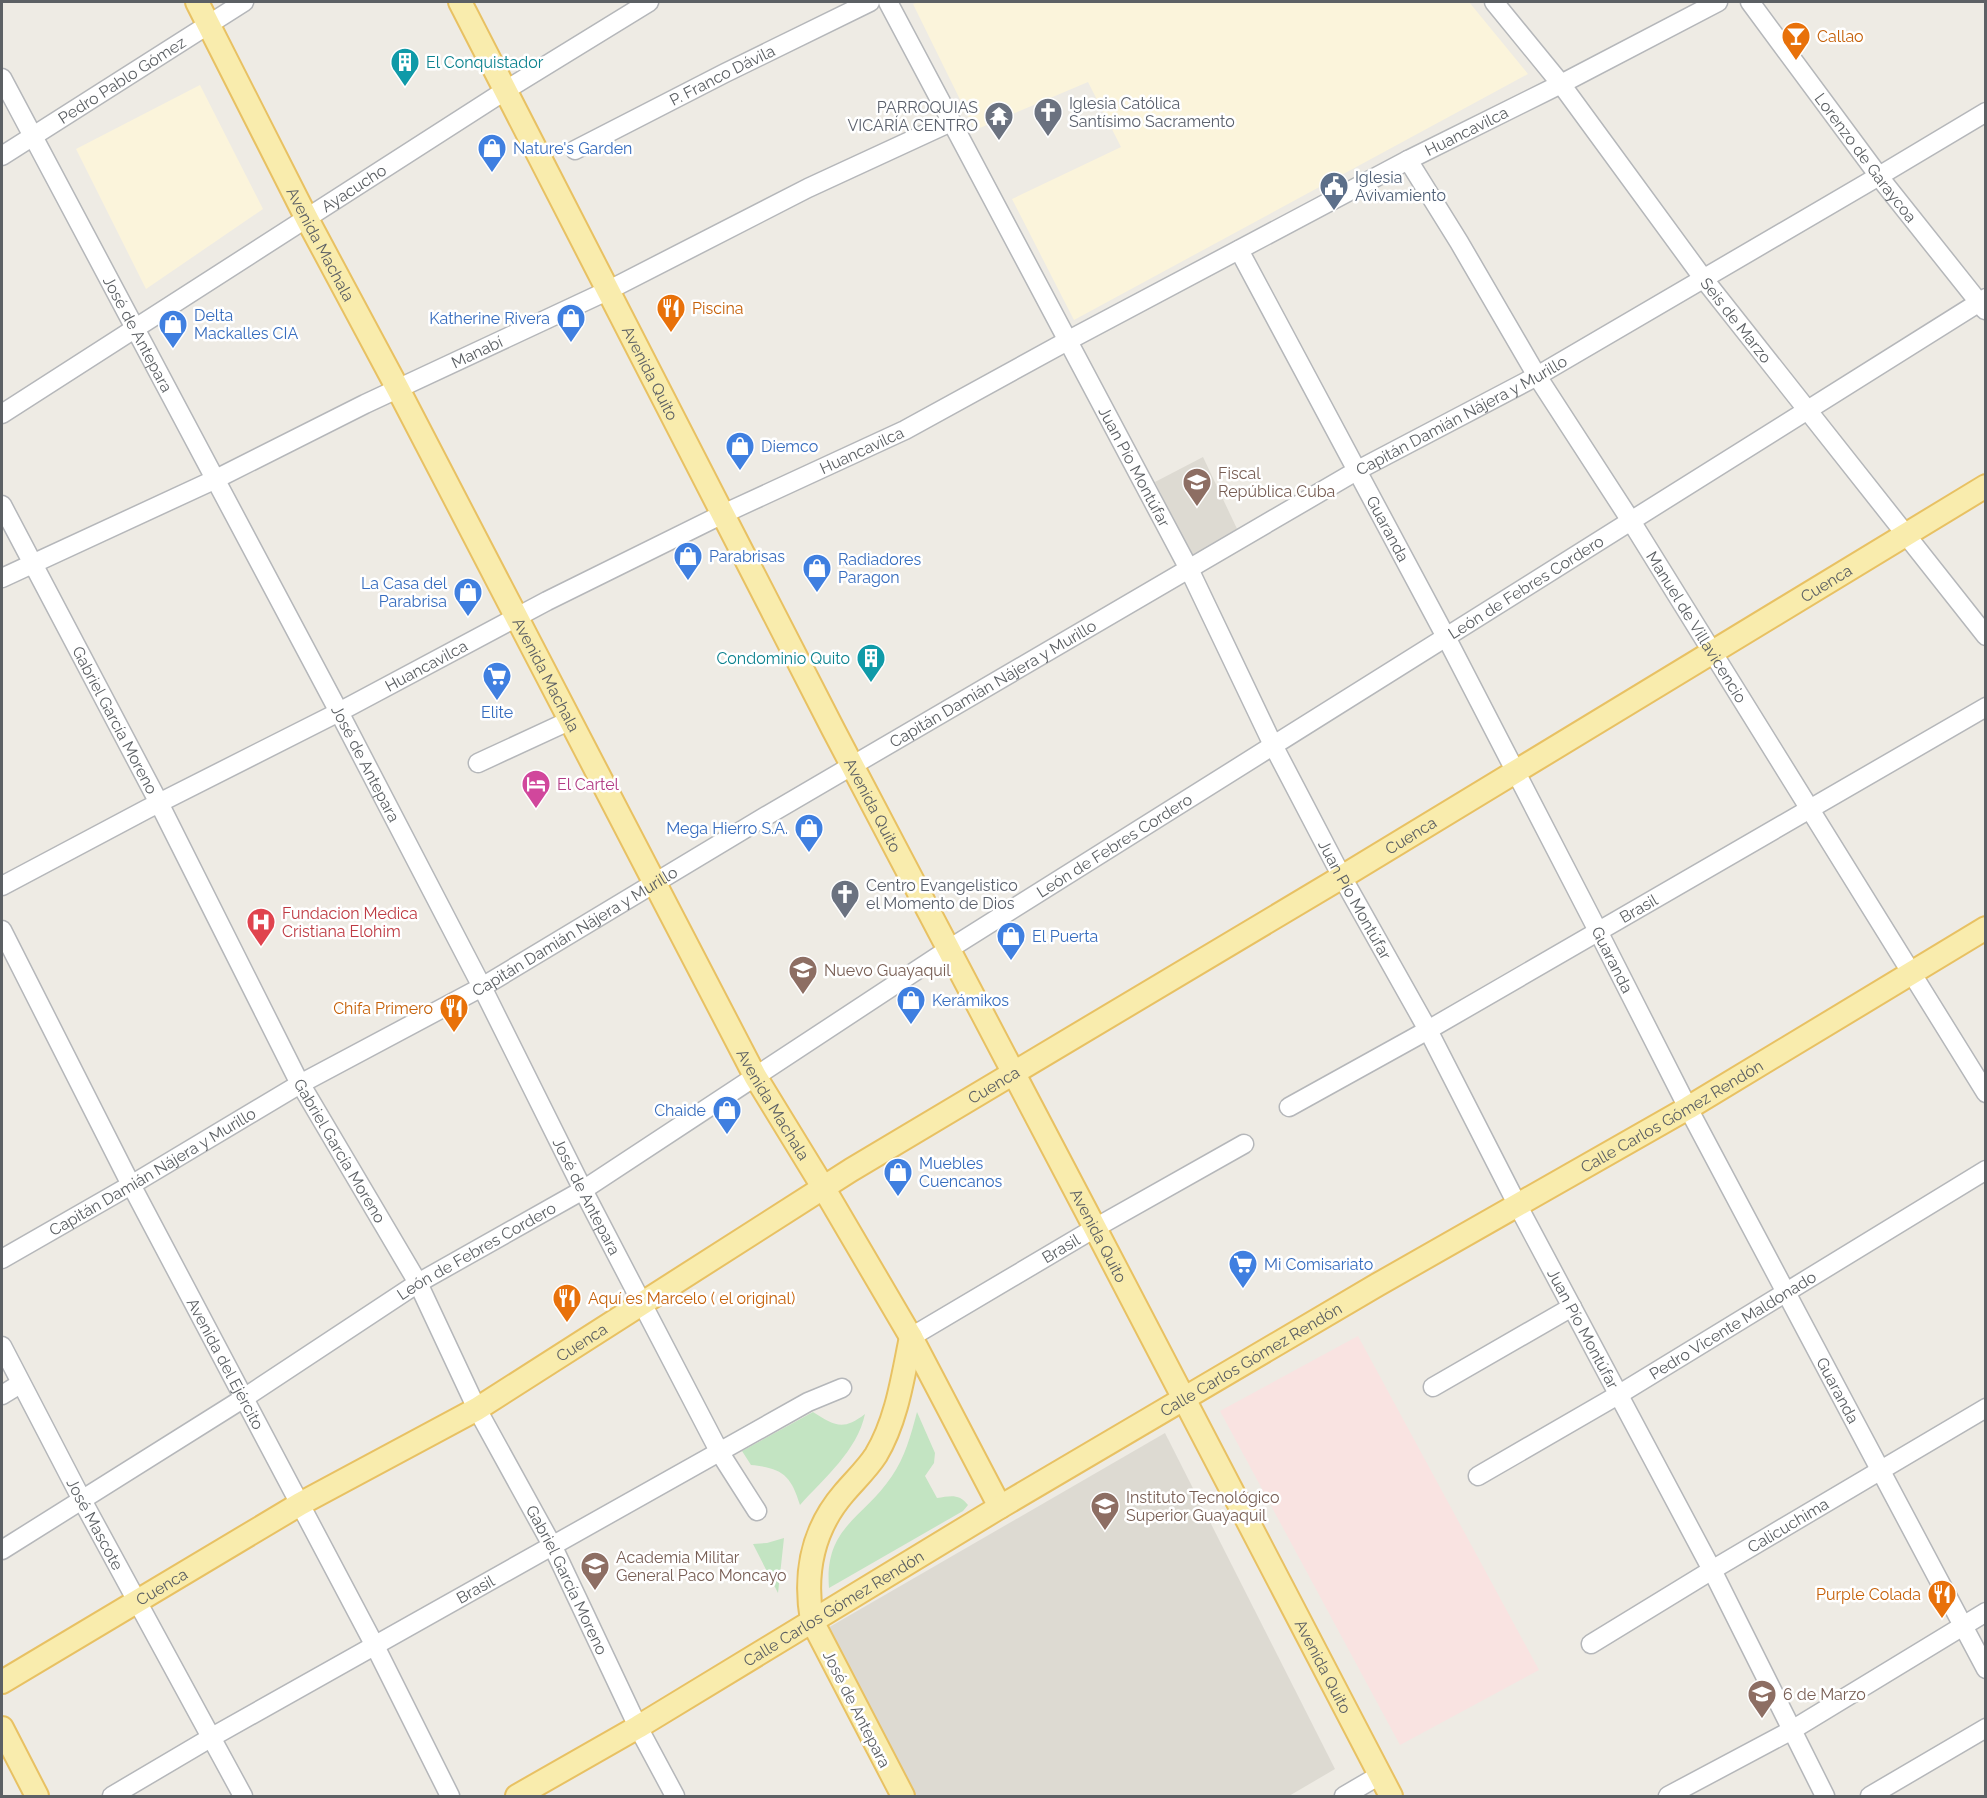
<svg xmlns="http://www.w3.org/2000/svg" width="1987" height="1798" font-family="Raleway,sans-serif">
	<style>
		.commercial { fill: #fbf4db }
		.education { fill: #dddad2 }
		.medical { fill: #f9e3e1 }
		.green { fill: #c3e4c2 }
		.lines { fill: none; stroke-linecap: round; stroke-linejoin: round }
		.minor-casing { stroke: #b5b7ba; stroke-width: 21 }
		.major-casing { stroke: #e8c163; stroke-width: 26 }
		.minor { stroke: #fff; stroke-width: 18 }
		.major { stroke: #f9ecad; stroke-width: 22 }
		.labels { text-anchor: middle; stroke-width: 5; stroke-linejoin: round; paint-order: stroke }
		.food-label { font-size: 16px; fill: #c56008; stroke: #fff; text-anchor: start }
		.culture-label { font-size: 16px; fill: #0d838f; stroke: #fff; text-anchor: start }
		.street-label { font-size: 16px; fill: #5c6064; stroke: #fff }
		.worship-label { font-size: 16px; fill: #5b616d; stroke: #fff; text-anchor: start }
		.shop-label { font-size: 16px; fill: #366cbe; stroke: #fff; text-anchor: start }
		.service-label { font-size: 16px; fill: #4e5e75; stroke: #fff; text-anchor: start }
		.education-label { font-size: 16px; fill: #785e54; stroke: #fff; text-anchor: start }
		.hotel-label { font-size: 16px; fill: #b23c85; stroke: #fff; text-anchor: start }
		.health-label { font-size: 16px; fill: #be3a42; stroke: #fff; text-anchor: start }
	</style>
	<rect width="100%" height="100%" fill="#eeebe4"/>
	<!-- commercial -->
	<g class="commercial">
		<polygon points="919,2 1469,2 1528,74 1074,320 1012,199 1121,147 1088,82 975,130 913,4"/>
		<polygon points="200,85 263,209 146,289 76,149"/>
	</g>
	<!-- education -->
	<g class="education">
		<polygon points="1203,457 1239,533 1193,559 1155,482"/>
		<polygon points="1165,1433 1335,1769 1289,1796 917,1796 826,1629"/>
	</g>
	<!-- medical -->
	<polygon class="medical" points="1358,1336 1539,1670 1400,1745 1220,1411"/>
	<!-- green -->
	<g class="green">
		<path d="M813,1412C835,1426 843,1431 865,1414C857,1451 825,1477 800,1505C791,1475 782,1468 751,1465L742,1451Z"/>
		<path d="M917,1412L935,1453L934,1463L925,1476L937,1498C950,1496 959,1493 968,1505L963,1511L829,1588C824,1527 863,1519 892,1476C905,1457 911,1435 917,1412Z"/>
		<polygon points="784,1538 778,1593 753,1544 767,1543"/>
	</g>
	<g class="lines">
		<!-- minor casing -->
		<g class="minor-casing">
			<g id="minor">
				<path id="s1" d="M888,2L1189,569L1273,745L1342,877L1428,1030L1518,1206L1712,1570L1825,1796"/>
				<path id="s2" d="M1494,2L1561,84L1703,278L1986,636"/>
				<path id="s3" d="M1750,2L1884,183L1985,310"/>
				<path id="s4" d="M2,78L339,712L482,987L583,1190L720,1453L757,1511"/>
				<path id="s5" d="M575,150L725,73L870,2"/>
				<path id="s6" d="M2,156L244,2"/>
				<path id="s7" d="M1408,160L1459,242L1537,376L1631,521L1986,1093"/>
				<path id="s8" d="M1239,250L1446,637L1598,931L1688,1108L1986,1669"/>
				<path id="s9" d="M2,414L506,90L649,2"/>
				<path id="s10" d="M2,505L159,803L297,1078L418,1283L477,1409L553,1547L638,1727L675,1796"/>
				<path id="s11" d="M2,578L216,479L365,404L607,291L808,188L951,122"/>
				<polyline points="478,763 571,720"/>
				<path id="s12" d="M2,886L147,809L339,712L547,601L723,514L905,430L1069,340L1408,160L1561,84L1718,2"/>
				<path id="s13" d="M2,930L127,1177L375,1646L450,1796"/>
				<path id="s14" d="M1289,1107L1428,1030L1986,707"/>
				<path id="s15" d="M2,1259L131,1185L300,1084L482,987L766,816L1358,470L1537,376L1879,176L1986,112"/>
				<path id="s16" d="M911,1337L1095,1228L1244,1144"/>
				<path id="s17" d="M2,1346L82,1500L243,1796"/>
				<polyline points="1433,1387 1572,1307"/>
				<polyline points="2,1395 20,1384"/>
				<path id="s18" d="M1478,1476L1618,1395L1986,1170"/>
				<path id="s19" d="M2,1550L244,1398L418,1283L583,1190L949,949L1986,298"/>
				<path id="s20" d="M1591,1644L1712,1570L1986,1408"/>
				<path id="s21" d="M112,1796L212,1737L808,1402L842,1388"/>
				<polyline points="1344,1796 1380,1775"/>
				<polyline points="1668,1796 1792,1730 1986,1612"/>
				<polyline points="1870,1796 1986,1728"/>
			</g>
		</g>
		<!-- major casing -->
		<g class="major-casing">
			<g id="major">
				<path id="s22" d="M197,2L307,219L398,389L755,1076L823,1187L911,1337L1000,1507"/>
				<path id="s23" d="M460,2L833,729L1095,1228L1391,1796"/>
				<path id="s24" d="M2,1682L300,1504L477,1409L851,1170L1342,877L1986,486"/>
				<polyline points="2,1728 37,1796"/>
				<path id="s25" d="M517,1796L638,1727L1000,1507L1377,1285L1688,1108L1986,928"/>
				<path d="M903,1796L812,1621C804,1574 812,1530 844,1493C855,1480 867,1469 876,1455C897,1420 903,1376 911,1337"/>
			</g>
		</g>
		<!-- minor -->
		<use href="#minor" class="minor"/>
		<!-- major -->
		<use href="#major" class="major"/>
	</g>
	<!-- icons -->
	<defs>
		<g id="bar-pin" transform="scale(1.5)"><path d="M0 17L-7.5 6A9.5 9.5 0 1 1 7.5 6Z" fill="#e8710a" stroke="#fff"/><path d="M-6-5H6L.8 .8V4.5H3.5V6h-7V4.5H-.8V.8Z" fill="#fff"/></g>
		<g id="building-pin" transform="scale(1.5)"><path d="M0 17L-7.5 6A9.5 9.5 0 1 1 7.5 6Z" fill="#0f9aa8" stroke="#fff"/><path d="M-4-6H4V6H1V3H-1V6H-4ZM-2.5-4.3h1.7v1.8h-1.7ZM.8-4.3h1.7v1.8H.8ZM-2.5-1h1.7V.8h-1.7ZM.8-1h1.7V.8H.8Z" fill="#fff"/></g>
		<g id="church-pin" transform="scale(1.5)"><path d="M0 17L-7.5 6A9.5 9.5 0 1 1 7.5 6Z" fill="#6b7280" stroke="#fff"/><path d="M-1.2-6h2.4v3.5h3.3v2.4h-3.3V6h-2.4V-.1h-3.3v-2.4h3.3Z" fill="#fff"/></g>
		<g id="temple-pin" transform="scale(1.5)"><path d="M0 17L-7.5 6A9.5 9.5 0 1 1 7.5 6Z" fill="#6b7280" stroke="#fff"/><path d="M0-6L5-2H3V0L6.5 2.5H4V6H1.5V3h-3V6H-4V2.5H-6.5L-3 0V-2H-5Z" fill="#fff"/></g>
		<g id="shop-pin" transform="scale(1.5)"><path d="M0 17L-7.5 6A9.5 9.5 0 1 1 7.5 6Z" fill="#3f7fe0" stroke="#fff"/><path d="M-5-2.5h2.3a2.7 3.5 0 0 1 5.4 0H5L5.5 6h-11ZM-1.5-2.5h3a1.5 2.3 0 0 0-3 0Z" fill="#fff"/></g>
		<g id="civic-pin" transform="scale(1.5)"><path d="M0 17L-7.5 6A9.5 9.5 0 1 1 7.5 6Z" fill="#5c6f8a" stroke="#fff"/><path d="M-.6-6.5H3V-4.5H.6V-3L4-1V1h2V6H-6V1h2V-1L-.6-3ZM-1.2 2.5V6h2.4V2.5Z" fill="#fff"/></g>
		<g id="restaurant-pin" transform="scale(1.5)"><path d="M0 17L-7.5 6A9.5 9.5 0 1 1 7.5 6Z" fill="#e8710a" stroke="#fff"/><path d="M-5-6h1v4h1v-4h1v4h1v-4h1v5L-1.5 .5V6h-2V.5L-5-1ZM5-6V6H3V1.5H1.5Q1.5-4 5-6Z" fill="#fff"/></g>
		<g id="school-pin" transform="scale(1.5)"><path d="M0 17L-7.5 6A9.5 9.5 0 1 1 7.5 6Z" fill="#8d6e63" stroke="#fff"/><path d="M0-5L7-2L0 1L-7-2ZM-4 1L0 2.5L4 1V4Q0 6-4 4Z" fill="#fff"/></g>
		<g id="supermarket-pin" transform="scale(1.5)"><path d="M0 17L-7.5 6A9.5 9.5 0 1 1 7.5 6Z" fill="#3f7fe0" stroke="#fff"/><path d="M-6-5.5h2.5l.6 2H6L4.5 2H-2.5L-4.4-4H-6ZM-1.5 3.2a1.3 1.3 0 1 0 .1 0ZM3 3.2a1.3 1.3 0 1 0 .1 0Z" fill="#fff"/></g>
		<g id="hotel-pin" transform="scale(1.5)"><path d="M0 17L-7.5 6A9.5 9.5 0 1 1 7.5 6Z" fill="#d1479c" stroke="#fff"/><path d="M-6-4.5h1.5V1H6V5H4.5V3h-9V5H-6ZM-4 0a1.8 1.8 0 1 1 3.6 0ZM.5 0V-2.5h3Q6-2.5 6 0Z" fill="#fff"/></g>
		<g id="hospital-pin" transform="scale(1.5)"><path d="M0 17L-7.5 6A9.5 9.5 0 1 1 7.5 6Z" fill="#e0444e" stroke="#fff"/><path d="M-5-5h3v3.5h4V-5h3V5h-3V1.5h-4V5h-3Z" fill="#fff"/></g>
		<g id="university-pin" transform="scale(1.5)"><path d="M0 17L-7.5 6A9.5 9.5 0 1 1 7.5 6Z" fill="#8d6e63" stroke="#fff"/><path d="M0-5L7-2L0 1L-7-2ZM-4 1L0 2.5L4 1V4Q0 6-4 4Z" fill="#fff"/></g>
	</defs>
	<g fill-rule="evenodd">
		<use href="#bar-pin" x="1796" y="36"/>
		<use href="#building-pin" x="405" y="62"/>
		<use href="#church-pin" x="1048" y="112"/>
		<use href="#temple-pin" x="999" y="116"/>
		<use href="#shop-pin" x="492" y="148"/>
		<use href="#civic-pin" x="1334" y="186"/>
		<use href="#restaurant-pin" x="671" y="308"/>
		<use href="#shop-pin" x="571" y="318"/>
		<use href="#shop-pin" x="173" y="324"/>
		<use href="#shop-pin" x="740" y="446"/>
		<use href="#school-pin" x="1197" y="482"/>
		<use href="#shop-pin" x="688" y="556"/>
		<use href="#shop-pin" x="817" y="568"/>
		<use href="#shop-pin" x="468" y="592"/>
		<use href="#building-pin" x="871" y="658"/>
		<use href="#supermarket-pin" x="497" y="676"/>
		<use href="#hotel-pin" x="536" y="784"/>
		<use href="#shop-pin" x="809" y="828"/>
		<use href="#church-pin" x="845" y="894"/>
		<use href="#hospital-pin" x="261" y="922"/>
		<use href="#shop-pin" x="1011" y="936"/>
		<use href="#school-pin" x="803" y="970"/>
		<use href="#shop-pin" x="911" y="1000"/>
		<use href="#restaurant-pin" x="454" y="1008"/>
		<use href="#shop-pin" x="727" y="1110"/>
		<use href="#shop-pin" x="898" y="1172"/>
		<use href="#supermarket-pin" x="1243" y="1264"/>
		<use href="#restaurant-pin" x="567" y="1298"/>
		<use href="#school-pin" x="1105" y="1506"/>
		<use href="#school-pin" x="595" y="1566"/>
		<use href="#restaurant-pin" x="1942" y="1594"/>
		<use href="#university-pin" x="1762" y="1694"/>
	</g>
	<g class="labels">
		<!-- food labels -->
		<g class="food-label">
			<text x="1817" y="42">Callao</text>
			<text x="692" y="314">Piscina</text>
			<text x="433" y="1014" text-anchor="end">Chifa Primero</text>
			<text x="588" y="1304">Aquí es Marcelo ( el original)</text>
			<text x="1921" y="1600" text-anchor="end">Purple Colada</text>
		</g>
		<!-- culture labels -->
		<g class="culture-label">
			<text x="426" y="68">El Conquistador</text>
			<text x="850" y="664" text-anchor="end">Condominio Quito</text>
		</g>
		<!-- street labels -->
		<g class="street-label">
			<text dy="6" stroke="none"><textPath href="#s5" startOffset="165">P. Franco Dávila</textPath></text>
			<text dy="6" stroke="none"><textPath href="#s6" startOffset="142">Pedro Pablo Gómez</textPath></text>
			<text dy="6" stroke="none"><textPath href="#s12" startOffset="1648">Huancavilca</textPath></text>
			<text dy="6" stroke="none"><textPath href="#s3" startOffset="194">Lorenzo de Garaycoa</textPath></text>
			<text dy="6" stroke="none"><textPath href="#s9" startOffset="418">Ayacucho</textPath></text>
			<text dy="6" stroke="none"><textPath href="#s22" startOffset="272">Avenida Machala</textPath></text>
			<text dy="6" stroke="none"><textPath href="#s2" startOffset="400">Seis de Marzo</textPath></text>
			<text dy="6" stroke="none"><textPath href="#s4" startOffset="290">José de Antepara</textPath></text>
			<text dy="6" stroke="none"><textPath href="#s11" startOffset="526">Manabí</textPath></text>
			<text dy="6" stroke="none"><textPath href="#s23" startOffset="417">Avenida Quito</textPath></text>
			<text dy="6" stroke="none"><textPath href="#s15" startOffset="1686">Capitán Damián Nájera y Murillo</textPath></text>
			<text dy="6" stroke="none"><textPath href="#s12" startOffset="964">Huancavilca</textPath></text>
			<text dy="6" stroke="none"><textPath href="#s1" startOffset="526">Juan Pío Montúfar</textPath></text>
			<text dy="6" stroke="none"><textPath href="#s8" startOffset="316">Guaranda</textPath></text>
			<text dy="6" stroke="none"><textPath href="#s24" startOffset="2130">Cuenca</textPath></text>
			<text dy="6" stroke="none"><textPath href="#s19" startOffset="1803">León de Febres Cordero</textPath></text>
			<text dy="6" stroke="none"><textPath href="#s7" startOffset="549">Manuel de Villavicencio</textPath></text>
			<text dy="6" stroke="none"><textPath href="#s12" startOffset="478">Huancavilca</textPath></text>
			<text dy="6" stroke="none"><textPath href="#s22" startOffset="758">Avenida Machala</textPath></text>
			<text dy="6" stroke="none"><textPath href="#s15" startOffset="1146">Capitán Damián Nájera y Murillo</textPath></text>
			<text dy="6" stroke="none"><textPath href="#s10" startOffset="243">Gabriel García Moreno</textPath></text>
			<text dy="6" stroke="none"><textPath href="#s4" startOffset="776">José de Antepara</textPath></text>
			<text dy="6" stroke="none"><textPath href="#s23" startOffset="903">Avenida Quito</textPath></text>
			<text dy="6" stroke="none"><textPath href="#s24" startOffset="1644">Cuenca</textPath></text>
			<text dy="6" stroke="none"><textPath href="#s19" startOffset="1317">León de Febres Cordero</textPath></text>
			<text dy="6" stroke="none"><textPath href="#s1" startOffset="1012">Juan Pío Montúfar</textPath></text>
			<text dy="6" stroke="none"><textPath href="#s14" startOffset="402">Brasil</textPath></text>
			<text dy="6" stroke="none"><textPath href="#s15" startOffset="660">Capitán Damián Nájera y Murillo</textPath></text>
			<text dy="6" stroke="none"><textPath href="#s8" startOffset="802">Guaranda</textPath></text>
			<text dy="6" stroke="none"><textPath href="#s24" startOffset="1158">Cuenca</textPath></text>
			<text dy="6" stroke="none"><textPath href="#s22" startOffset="1244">Avenida Machala</textPath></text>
			<text dy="6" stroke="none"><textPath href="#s25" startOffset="1340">Calle Carlos Gómez Rendón</textPath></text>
			<text dy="6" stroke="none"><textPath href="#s10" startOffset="729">Gabriel García Moreno</textPath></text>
			<text dy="6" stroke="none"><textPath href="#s15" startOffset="174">Capitán Damián Nájera y Murillo</textPath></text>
			<text dy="6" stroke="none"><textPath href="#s4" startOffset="1262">José de Antepara</textPath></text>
			<text dy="6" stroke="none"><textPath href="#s23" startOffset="1389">Avenida Quito</textPath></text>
			<text dy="6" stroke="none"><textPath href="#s16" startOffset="174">Brasil</textPath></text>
			<text dy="6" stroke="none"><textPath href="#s19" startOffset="561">León de Febres Cordero</textPath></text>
			<text dy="6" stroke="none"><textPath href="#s18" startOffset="296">Pedro Vicente Maldonado</textPath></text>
			<text dy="6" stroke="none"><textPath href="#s1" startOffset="1498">Juan Pío Montúfar</textPath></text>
			<text dy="6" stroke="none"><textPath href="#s24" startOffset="672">Cuenca</textPath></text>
			<text dy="6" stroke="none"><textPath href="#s25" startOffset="854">Calle Carlos Gómez Rendón</textPath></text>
			<text dy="6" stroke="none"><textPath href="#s13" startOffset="488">Avenida del Ejército</textPath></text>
			<text dy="6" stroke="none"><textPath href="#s8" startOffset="1288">Guaranda</textPath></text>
			<text dy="6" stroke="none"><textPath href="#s17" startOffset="201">José Mascote</textPath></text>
			<text dy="6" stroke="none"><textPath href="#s20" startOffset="230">Calicuchima</textPath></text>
			<text dy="6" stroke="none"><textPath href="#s10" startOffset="1215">Gabriel García Moreno</textPath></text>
			<text dy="6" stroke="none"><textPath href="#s24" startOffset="186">Cuenca</textPath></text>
			<text dy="6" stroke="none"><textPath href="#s21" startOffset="418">Brasil</textPath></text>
			<text dy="6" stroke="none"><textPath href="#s25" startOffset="368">Calle Carlos Gómez Rendón</textPath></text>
			<text dy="6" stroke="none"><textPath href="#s23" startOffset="1875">Avenida Quito</textPath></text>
			<text transform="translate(857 1709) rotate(63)" y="6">José de Antepara</text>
		</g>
		<!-- worship labels -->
		<g class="worship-label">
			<text x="1069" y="109">Iglesia Católica<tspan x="1069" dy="18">Santísimo Sacramento</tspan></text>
			<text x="978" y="113" text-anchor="end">PARROQUIAS<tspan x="978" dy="18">VICARÍA CENTRO</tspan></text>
			<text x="866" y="891">Centro Evangelistico<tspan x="866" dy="18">el Momento de Dios</tspan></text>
		</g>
		<!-- shop labels -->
		<g class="shop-label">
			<text x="513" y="154">Nature's Garden</text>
			<text x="194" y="321">Delta<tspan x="194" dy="18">Mackalles CIA</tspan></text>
			<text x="550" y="324" text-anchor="end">Katherine Rivera</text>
			<text x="761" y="452">Diemco</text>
			<text x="709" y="562">Parabrisas</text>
			<text x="838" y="565">Radiadores<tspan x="838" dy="18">Paragon</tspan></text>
			<text x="447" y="589" text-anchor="end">La Casa del<tspan x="447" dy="18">Parabrisa</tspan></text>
			<text x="497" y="718" text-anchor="middle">Elite</text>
			<text x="788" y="834" text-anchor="end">Mega Hierro S.A.</text>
			<text x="1032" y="942">El Puerta</text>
			<text x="932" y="1006">Kerámikos</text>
			<text x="706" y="1116" text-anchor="end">Chaide</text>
			<text x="919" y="1169">Muebles<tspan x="919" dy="18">Cuencanos</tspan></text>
			<text x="1264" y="1270">Mi Comisariato</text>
		</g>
		<!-- service labels -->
		<g class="service-label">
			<text x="1355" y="183">Iglesia<tspan x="1355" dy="18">Avivamiento</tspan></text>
		</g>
		<!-- education labels -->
		<g class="education-label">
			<text x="1218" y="479">Fiscal<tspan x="1218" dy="18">República Cuba</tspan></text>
			<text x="824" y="976">Nuevo Guayaquil</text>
			<text x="1126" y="1503">Instituto Tecnológico<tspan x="1126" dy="18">Superior Guayaquil</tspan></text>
			<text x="616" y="1563">Academia Militar<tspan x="616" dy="18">General Paco Moncayo</tspan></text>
			<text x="1783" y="1700">6 de Marzo</text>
		</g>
		<!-- hotel labels -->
		<g class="hotel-label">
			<text x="557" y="790">El Cartel</text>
		</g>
		<!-- health labels -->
		<g class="health-label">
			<text x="282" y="919">Fundacion Medica<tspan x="282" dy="18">Cristiana Elohim</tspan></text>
		</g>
	</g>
	<!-- border -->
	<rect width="1987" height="1798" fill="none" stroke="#5c6064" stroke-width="6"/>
</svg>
